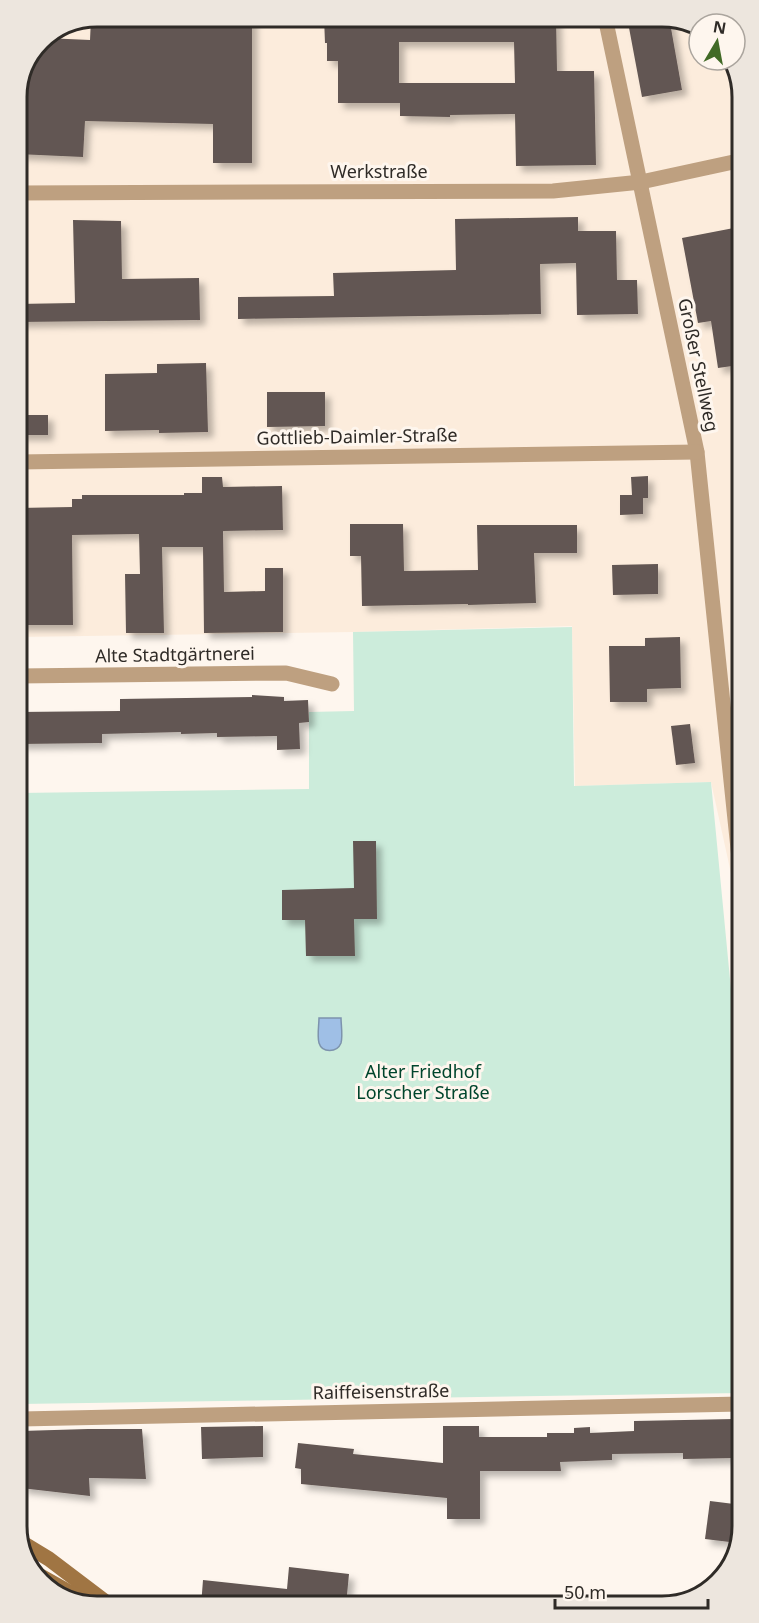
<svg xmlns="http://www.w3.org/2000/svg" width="759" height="1623" font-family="'Noto Sans',sans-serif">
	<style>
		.built { fill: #fcecdc }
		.green { fill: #ccecdb }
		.water { fill: #9fbfe6; stroke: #7d93ad; stroke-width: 1.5 }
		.building { fill: #625652; fill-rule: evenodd; filter: url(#shadow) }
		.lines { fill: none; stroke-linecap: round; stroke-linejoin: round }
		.street { stroke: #bea080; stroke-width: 15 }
		.secondary { stroke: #a07543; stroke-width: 15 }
		.labels { text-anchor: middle; stroke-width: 6; stroke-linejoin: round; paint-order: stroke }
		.street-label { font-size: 18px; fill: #2f2b27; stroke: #fef6ee }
		.park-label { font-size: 18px; fill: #00452c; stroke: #fef6ee }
		.rim { fill: none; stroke: #2f2b27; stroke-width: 3 }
	</style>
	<defs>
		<filter id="shadow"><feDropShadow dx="5.5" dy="5.5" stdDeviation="3" flood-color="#0004"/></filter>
	</defs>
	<rect width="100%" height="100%" fill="#fef6ee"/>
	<!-- built -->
	<polygon class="built" points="98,17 667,17 699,29 699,60 730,60 738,71 741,919 711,782 575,786 572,626 353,632 18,637 17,93 40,40"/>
	<!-- green -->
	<polygon class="green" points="572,627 574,786 711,782 741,1093 742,1393 20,1404 19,793 309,789 309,712 354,711 353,632"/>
	<!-- water -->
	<path class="water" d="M319,1018H341C341,1025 343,1036 341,1043C337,1053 322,1053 319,1043C317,1036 319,1025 319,1018Z"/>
	<!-- building -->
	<g class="building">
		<polygon points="98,16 252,17 252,163 213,163 213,124 85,121 83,157 17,154 17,93 40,40 45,38 90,40 91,19"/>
		<path d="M324,17H556L557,71H594L596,165L516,166L515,114L450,115V117L400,116V103H338V61H327V43H325ZM399,42H514L515,83H399Z"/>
		<polygon points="627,17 669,17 682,90 642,97"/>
		<polygon points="578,217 578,231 616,231 617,280 637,280 638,314 577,315 576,263 540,264 541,314 238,319 238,297 334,296 333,273 456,270 455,219"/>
		<polygon points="73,220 121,221 122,279 199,278 200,320 17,322 17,304 75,303"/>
		<polygon points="739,227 739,365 718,368 711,321 698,323 682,238"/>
		<polygon points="206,363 208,432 159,433 159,430 105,431 105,374 157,373 157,364"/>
		<polygon points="267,392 325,392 325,426 267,427"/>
		<rect x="18" y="415" width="30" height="20"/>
		<polygon points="648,476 648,498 643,498 643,514 620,515 620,495 632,495 631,477"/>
		<polygon points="202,477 222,477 223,487 282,486 283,530 223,531 224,592 265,591 265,568 283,568 283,632 204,633 203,547 162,547 164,633 126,633 125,574 140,574 139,534 72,535 73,625 18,625 18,508 72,507 72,499 82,499 82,495 184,495 184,493 202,493"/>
		<polygon points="350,524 403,524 404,571 478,570 477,525 577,525 577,553 534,553 536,603 468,605 468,604 362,606 361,556 350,556"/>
		<polygon points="658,564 658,594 613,595 612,565"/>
		<polygon points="680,637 681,688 647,689 647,702 610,702 609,646 645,646 645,638"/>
		<polygon points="252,695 284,697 284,701 308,700 309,722 299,723 300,749 277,750 277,736 217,737 217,733 181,734 181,732 102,734 102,743 19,744 18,712 120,711 120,699 252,697"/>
		<polygon points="690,724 695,763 676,765 671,726"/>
		<polygon points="353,841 376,841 377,919 354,919 355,956 306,956 305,920 282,920 282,890 354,888"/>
		<polygon points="735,1419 736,1458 683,1459 683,1453 612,1454 612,1460 560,1462 561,1471 480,1471 480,1519 447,1519 447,1498 301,1484 301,1469 295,1468 298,1443 354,1449 353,1454 443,1463 443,1426 479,1426 479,1437 547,1437 547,1433 574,1433 574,1428 590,1427 590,1433 634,1431 634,1421"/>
		<polygon points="263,1426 263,1457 202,1459 201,1427"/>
		<polygon points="88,1429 142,1429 146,1479 89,1478 90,1496 21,1488 21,1431"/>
		<polygon points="710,1501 742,1505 742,1530 738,1543 705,1539"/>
		<polygon points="289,1567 349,1574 346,1605 201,1606 203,1580 287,1589"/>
	</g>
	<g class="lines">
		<!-- street -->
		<g class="street">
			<polyline points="605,17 697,452 740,868"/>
			<polyline points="17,193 553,191 641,182 738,161"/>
			<polyline points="18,462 697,452"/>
			<polyline points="18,676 286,673 332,684"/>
			<polyline points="21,1419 742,1404"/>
		</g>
		<!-- secondary -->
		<g class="secondary">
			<polyline points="21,1542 49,1559 111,1606"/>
			<polyline points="37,1574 94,1606"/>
		</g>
	</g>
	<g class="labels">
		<!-- street labels -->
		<g class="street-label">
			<text x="379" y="178">Werkstraße</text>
			<text transform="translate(698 365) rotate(78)" y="6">Großer Stellweg</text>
			<text transform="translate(357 437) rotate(-1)" y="6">Gottlieb-Daimler-Straße</text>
			<text transform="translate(175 655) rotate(-1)" y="6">Alte Stadtgärtnerei</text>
			<text transform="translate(381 1392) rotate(-1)" y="6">Raiffeisenstraße</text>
		</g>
		<!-- park labels -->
		<g class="park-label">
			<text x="423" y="1078">Alter Friedhof<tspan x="423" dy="21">Lorscher Straße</tspan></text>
		</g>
	</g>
	<!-- crop -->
	<path d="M0 0H759V1623H0ZM97 27H662A70 70 0 0 1 732 97V1526A70 70 0 0 1 662 1596H97A70 70 0 0 1 27 1526V97A70 70 0 0 1 97 27Z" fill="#ede6de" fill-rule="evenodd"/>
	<path class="rim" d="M97 27H662A70 70 0 0 1 732 97V1526A70 70 0 0 1 662 1596H97A70 70 0 0 1 27 1526V97A70 70 0 0 1 97 27Z"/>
	<!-- north arrow -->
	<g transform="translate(717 42) rotate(10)"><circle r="28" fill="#fef6ee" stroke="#aba59e" stroke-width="1.5"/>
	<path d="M0-4.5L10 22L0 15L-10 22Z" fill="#416a26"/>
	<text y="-9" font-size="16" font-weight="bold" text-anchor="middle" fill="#2f2b27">N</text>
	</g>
	<!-- scale -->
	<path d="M555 1599v9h153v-9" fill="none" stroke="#2f2b27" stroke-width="3"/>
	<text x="564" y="1599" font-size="18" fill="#2f2b27" stroke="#fef6ee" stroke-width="4.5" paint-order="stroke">50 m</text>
</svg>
